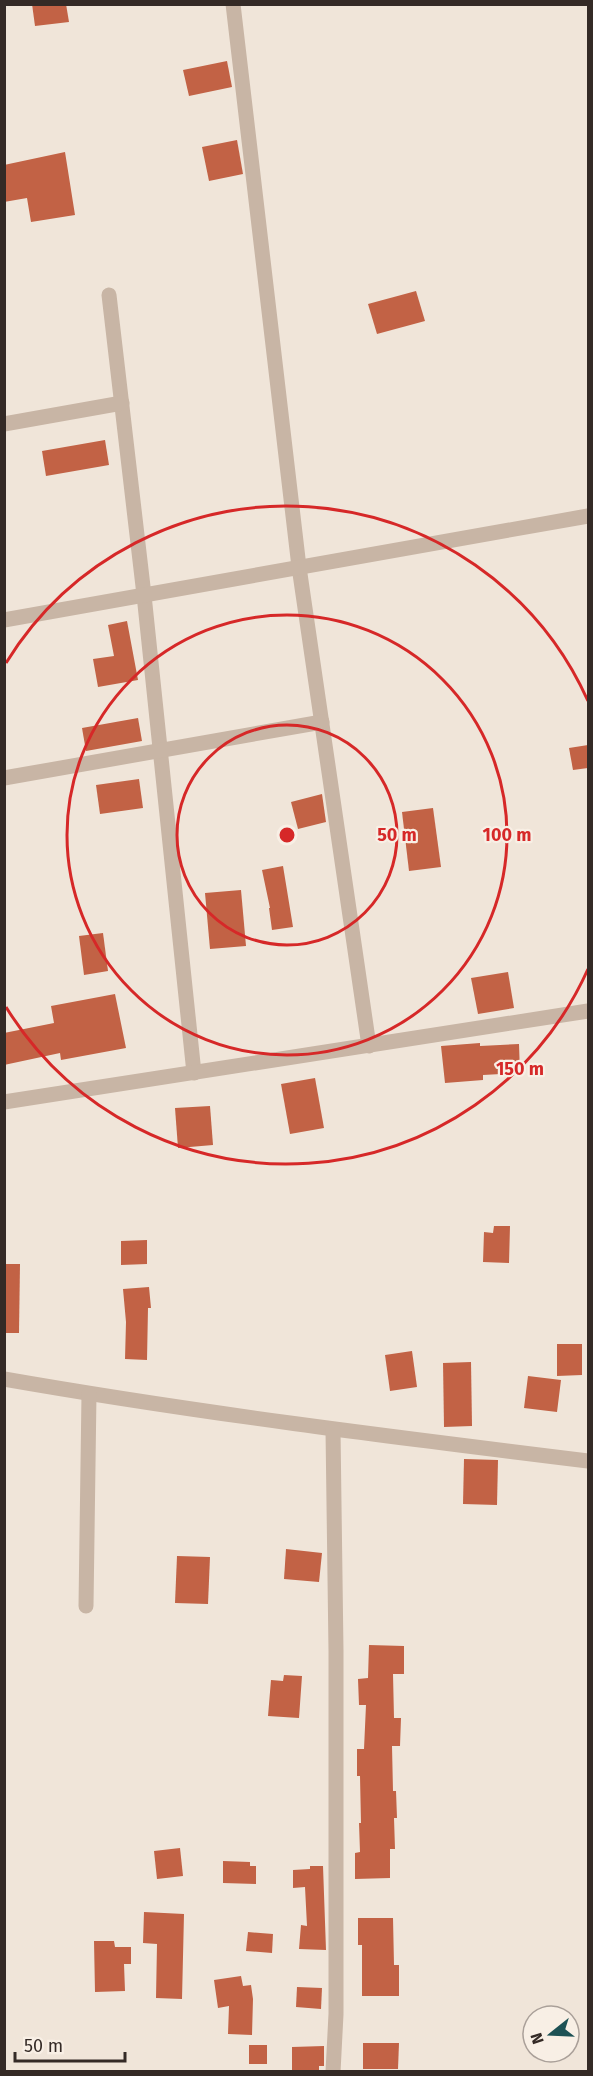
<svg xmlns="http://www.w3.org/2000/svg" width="593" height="2076" font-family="'Fira Sans',sans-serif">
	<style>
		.building { fill: #c26245 }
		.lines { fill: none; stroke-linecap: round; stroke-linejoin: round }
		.minor { stroke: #c8b5a5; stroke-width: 15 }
		.tertiary { stroke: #c8b5a5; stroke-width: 15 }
		.ring { fill: none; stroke: #d62828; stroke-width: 3 }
		.centre { fill: #d62828; stroke: #f8efe5; stroke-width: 3 }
		.ring-label { font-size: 18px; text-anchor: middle; font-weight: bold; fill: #d62828; stroke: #f8efe5; stroke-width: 4.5; stroke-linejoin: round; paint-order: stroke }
	</style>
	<rect width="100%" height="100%" fill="#f0e5d9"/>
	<!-- building -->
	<g class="building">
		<polygon points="32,4 66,4 69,22 35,26"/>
		<polygon points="227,61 232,87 189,96 183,70"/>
		<polygon points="237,140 243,174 209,181 202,147"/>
		<polygon points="65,152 75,215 31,222 27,198 4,202 4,165"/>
		<polygon points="416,291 425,321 377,334 368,304"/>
		<polygon points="105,440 109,465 46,476 42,451"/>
		<polygon points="127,621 138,680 98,687 93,659 114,656 108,625"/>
		<polygon points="138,718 142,741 86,751 82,728"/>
		<polygon points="588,745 588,768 573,770 569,748"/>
		<polygon points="139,779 143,808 100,814 96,785"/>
		<polygon points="322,794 326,822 298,829 291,802"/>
		<polygon points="433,808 441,867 409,871 402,812"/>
		<polygon points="283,866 293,927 272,930 269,908 270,908 262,870"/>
		<polygon points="241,890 246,946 210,949 205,893"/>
		<polygon points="103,933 108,971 84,975 79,936"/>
		<polygon points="508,972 514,1008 478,1014 471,978"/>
		<polygon points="115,994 126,1048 61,1060 60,1053 4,1065 4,1033 54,1023 51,1006"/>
		<polygon points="480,1043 480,1046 519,1044 520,1073 483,1075 483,1080 445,1083 441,1046"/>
		<polygon points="315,1078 324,1128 290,1134 281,1084"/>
		<polygon points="210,1106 213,1145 178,1148 175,1108"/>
		<polygon points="494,1226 510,1226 509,1263 483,1262 484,1232 493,1233"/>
		<polygon points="147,1240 147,1264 121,1265 121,1241"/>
		<polygon points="4,1264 20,1264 19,1333 4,1333"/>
		<polygon points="149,1287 151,1308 148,1308 147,1360 125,1359 126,1322 123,1289"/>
		<polygon points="557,1344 582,1344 582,1375 557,1376"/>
		<polygon points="412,1351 417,1387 390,1391 385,1355"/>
		<polygon points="471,1362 472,1426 444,1427 443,1363"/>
		<polygon points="528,1376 561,1380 557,1412 524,1408"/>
		<polygon points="464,1459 498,1460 497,1505 463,1504"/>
		<polygon points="286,1549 322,1553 319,1582 284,1579"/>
		<polygon points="177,1556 210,1557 208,1604 175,1603"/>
		<polygon points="369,1645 404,1646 404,1674 393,1674 394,1718 401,1718 400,1746 392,1746 393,1791 396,1791 397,1818 394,1818 395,1849 390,1849 390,1878 355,1879 355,1853 360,1852 359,1823 361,1823 360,1776 357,1776 357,1749 364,1749 366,1705 359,1705 358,1679 368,1678"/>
		<polygon points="284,1675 302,1676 299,1718 268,1716 271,1680 283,1681"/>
		<polygon points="180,1848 183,1876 157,1879 154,1851"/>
		<polygon points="223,1861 250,1862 250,1866 256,1866 256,1884 223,1883"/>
		<polygon points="310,1866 323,1866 326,1950 299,1949 301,1925 307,1926 305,1887 293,1888 293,1870 310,1869"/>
		<polygon points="144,1912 184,1914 182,1999 156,1998 157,1944 143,1943"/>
		<polygon points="358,1918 393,1918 394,1965 399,1965 399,1996 362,1996 362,1945 358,1945"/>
		<polygon points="248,1932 273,1934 272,1953 246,1951"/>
		<polygon points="94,1941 114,1941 115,1947 131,1947 131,1964 124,1964 125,1991 95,1992"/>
		<polygon points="241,1976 243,1986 251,1985 253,1999 252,2035 228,2034 229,2006 218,2008 214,1980"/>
		<polygon points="297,1987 322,1988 321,2009 296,2007"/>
		<polygon points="363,2043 399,2043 398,2069 363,2069"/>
		<rect x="249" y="2045" width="18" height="19"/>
		<polygon points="324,2046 324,2066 319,2066 319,2072 292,2072 292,2047"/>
	</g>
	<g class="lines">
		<!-- minor -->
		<g class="minor">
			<polyline points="233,4 299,567 369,1046"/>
			<polyline points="109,295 144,595 194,1073"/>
			<polyline points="4,424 122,403"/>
			<polyline points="4,778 322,722"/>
			<path d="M4,1379C198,1413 393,1437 588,1461"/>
			<polyline points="333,1430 336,1651 336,2014 333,2072"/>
			<polyline points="86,1606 89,1394"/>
		</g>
		<!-- tertiary -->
		<g class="tertiary">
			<polyline points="4,620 588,516"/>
			<polyline points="4,1102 588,1011"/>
		</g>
	</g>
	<!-- distance rings -->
	<g class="ring">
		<circle cx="287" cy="835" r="110"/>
		<circle cx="287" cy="835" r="220"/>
		<path d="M588 969A330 330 0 0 1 6 1007M6 663A330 330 0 0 1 588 701"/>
	</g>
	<circle cx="287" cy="835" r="9" class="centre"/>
	<g class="ring-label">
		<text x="397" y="841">50 m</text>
		<text x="507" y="841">100 m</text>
		<text x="520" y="1075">150 m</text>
	</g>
	<!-- border -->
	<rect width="593" height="2076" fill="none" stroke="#342a26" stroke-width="12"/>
	<!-- north arrow -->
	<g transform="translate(551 2034) rotate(252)"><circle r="28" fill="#f8efe5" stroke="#aaa099" stroke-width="1.5"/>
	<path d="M0-4.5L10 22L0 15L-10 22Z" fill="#1d5154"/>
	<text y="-9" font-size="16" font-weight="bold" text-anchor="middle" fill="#342a26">N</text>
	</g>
	<!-- scale -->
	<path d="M15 2052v9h110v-9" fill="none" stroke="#342a26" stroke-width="3"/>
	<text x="24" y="2052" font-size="18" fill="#342a26" stroke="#f8efe5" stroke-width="4.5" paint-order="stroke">50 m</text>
</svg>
